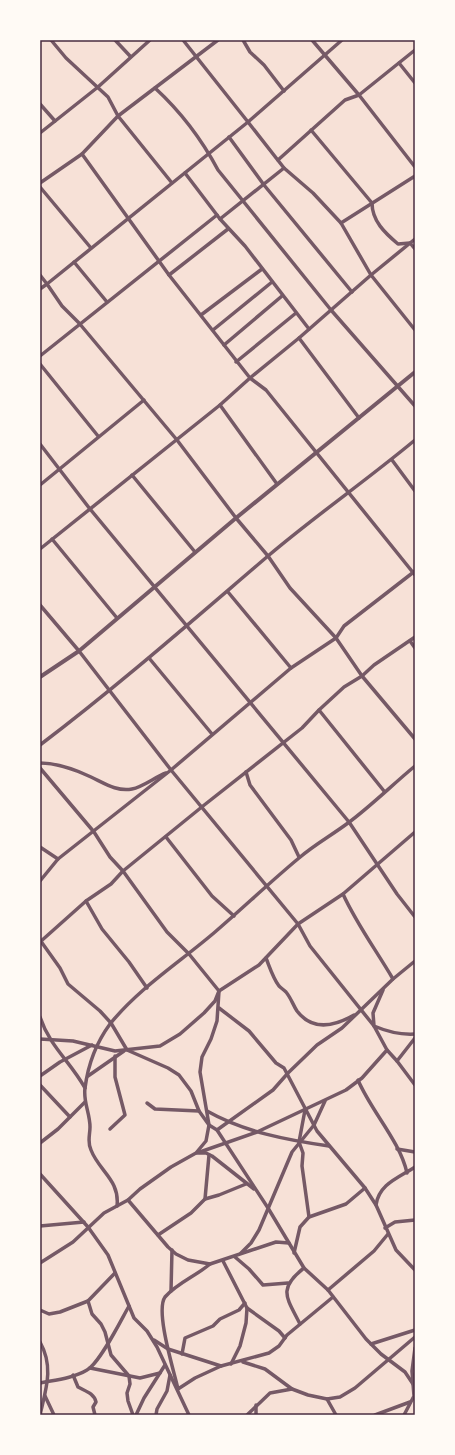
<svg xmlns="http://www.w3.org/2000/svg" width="455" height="1455" font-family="'Crimson Pro',serif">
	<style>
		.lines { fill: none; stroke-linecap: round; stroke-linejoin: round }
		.minor { stroke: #755966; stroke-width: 3.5 }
		.tertiary { stroke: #755966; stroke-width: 4 }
		.neatline { fill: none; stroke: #4a2c40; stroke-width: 1.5 }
	</style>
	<rect width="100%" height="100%" fill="#f7e1d7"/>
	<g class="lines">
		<!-- minor -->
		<g class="minor">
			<polyline points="51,40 66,58 108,97 118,116 172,183"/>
			<polyline points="115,40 130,56"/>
			<polyline points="183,40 248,122 342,40"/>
			<polyline points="243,40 250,52 264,65 284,91"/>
			<polyline points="312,40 359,95 415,167"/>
			<polyline points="399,63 415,83"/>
			<path d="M155,88C180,111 202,140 218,170L331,310L415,406"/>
			<polyline points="40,104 55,121"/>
			<path d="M311,130L372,203C372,221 385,233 398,244L410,243L415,249"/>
			<polyline points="40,133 98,87 150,40"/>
			<polyline points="229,137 264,185 352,292"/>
			<polyline points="278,160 345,100 359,95 415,50"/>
			<polyline points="185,173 220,219 245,246 309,329"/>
			<polyline points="40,183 82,154 118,116 218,40"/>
			<polyline points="40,187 91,248"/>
			<polyline points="220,219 284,168"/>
			<polyline points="341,223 415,176"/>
			<polyline points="415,239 371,275 341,223 313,193 284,168 248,122 47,284 62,306 79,323 177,440 236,518 268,556 290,588 336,638 362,676 415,739"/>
			<polyline points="74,262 107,302"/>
			<polyline points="40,275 47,284 40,289"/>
			<polyline points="169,275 228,229"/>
			<polyline points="201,315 262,269"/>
			<polyline points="213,330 272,282"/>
			<polyline points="415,330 371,275 299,338 250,378 266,390 415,575"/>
			<polyline points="299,338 359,418"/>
			<polyline points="224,345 282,296"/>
			<polyline points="40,356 217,215"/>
			<polyline points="236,362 296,313"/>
			<polyline points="40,364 98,436"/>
			<polyline points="220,405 277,484"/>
			<polyline points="40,444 90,509 349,822 397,894 415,917"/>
			<polyline points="392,460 415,491"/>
			<polyline points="132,475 195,552"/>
			<polyline points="40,485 144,400"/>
			<polyline points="52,539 117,618"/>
			<polyline points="40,549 220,405 250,378 169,275 82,154"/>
			<polyline points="228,592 291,668"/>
			<polyline points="40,605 79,651 171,770 298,924 310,946 374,1026 387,1050 397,1061 415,1085"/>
			<polyline points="410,641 415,648"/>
			<polyline points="149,658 212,734"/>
			<polyline points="319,710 384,791"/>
			<path d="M40,745C119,685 193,620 268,556C315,516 367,480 415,440"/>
			<path d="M40,763C58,763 74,769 91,777C104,783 117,792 132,789C143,787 155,777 166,773"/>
			<polyline points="40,768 94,832 110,857 123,871 167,932 189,954 219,991 217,1021 211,1039 202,1057 200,1072 209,1125 206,1141 196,1153 171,1167 140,1189 128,1200 104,1213 73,1242 40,1263"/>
			<polyline points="246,772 250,785 291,840 299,857"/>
			<polyline points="166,837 212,896 234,916"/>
			<polyline points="40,847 58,859"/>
			<polyline points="40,881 58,859 171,770 291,668 336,638 344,626 415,571"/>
			<path d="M343,894C356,923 376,950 393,979"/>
			<polyline points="86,901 102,929 129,962 147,988"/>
			<polyline points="40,940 60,968 68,984 100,1011 111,1023 127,1050 168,1068 179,1075 191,1091 199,1111 209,1125 217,1130 268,1208 304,1268 328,1290 366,1339 381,1354 405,1372 415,1387"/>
			<polyline points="40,942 86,901 111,884 123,871 203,806 302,728 319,710 344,687 362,676 374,665 415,637"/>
			<path d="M266,958C270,968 273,978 279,986C281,988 284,990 286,992C291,998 293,1005 297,1011C313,1032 335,1026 354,1015"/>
			<path d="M383,990L373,1013L374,1026C388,1032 400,1035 415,1034"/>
			<polyline points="219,1008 249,1031 276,1063 284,1068 317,1131 365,1188 376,1205 396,1250 415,1270"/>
			<path d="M40,1017C50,1047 70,1061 85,1088"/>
			<polyline points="40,1039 73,1041 115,1051 160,1046 180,1034 204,1013 215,1001 219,991 259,965 298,924 343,894 415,832"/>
			<polyline points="397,1061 415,1038"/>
			<polyline points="40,1076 60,1062 92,1045"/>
			<polyline points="88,1076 124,1051"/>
			<path d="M358,1080C371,1111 400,1141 407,1173"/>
			<polyline points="40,1085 70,1117"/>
			<polyline points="147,1103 155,1109 199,1111"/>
			<polyline points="305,1110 299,1142 303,1153 302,1166 309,1217"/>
			<path d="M207,1111C244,1132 287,1140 329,1146"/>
			<polyline points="110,1129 125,1115 115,1077 115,1056"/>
			<polyline points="217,1130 273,1090 288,1073 317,1045 342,1028 393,979 415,961"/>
			<polyline points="40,1143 58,1129 85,1102"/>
			<polyline points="397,1149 415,1152"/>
			<polyline points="197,1153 257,1132 346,1090 362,1078 387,1050"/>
			<polyline points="199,1153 206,1153 212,1156 254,1189"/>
			<polyline points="40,1174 88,1227 108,1255 134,1318 147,1331 157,1347 189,1415"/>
			<polyline points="205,1199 219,1195 246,1184"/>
			<polyline points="128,1200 168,1247 176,1254 188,1260 210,1264 276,1242 289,1243"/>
			<path d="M376,1205C379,1184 398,1178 415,1167"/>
			<path d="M117,1206C120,1180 99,1171 91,1150C87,1142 90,1135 90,1127C90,1113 83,1102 85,1088C88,1065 96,1043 110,1024C139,988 180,962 215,932C243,908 270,882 299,858C314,845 332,835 348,823C371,806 392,785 415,766"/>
			<polyline points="40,1226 84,1222"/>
			<polyline points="385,1228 395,1222 415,1220"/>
			<polyline points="158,1235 191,1213 205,1199 209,1155"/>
			<polyline points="241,1253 251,1243 259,1230 292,1152 314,1125 325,1101"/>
			<polyline points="294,1253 300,1227 309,1217 346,1204 365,1188"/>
			<polyline points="235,1257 249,1269 263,1285 288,1283"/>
			<polyline points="223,1261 247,1308 246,1323 240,1346 231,1364"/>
			<path d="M210,1264C196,1276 177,1283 165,1297C155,1311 174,1371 178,1389L195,1378L221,1366L269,1353L279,1346L287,1335L333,1297"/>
			<polyline points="115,1273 88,1301 92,1314 101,1324 105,1332 111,1355 129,1376 130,1384 127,1393 128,1401 133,1415"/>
			<polyline points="328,1290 374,1251 388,1234"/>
			<polyline points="171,1291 172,1250"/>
			<polyline points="247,1308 279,1331 285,1338"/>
			<polyline points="40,1310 49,1314 60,1312 88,1301"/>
			<path d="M300,1324C287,1298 277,1289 304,1268"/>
			<polyline points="154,1340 168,1349 221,1366"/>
			<path d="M40,1342C54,1367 46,1389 40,1415"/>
			<polyline points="371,1344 415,1330"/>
			<polyline points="182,1354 185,1338 213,1326 220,1319 239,1310 245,1303"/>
			<polyline points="243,1362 265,1369 292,1389 308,1395 327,1399 340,1397 355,1388 415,1337"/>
			<polyline points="90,1368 140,1378 160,1373"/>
			<path d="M73,1375L78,1387C85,1391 94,1393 96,1402L93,1407L95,1415"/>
			<path d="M40,1383C55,1380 74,1378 87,1370C100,1363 121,1320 129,1306"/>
			<polyline points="45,1396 54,1415"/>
			<polyline points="327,1399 336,1415"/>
			<polyline points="256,1405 256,1415"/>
			<polyline points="136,1415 144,1398 165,1365"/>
			<polyline points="156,1415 157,1409 167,1391 170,1375"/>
			<polyline points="247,1415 270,1393 292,1389"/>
			<polyline points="375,1415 410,1402"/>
			<polyline points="404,1415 414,1396 412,1371 415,1348"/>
		</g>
		<!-- tertiary -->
		<polyline class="tertiary" points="40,677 79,651 236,518 415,372"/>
	</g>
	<!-- border -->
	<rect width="455" height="1455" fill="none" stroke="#fffaf5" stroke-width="82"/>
	<rect x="41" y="41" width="373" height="1373" class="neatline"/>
</svg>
